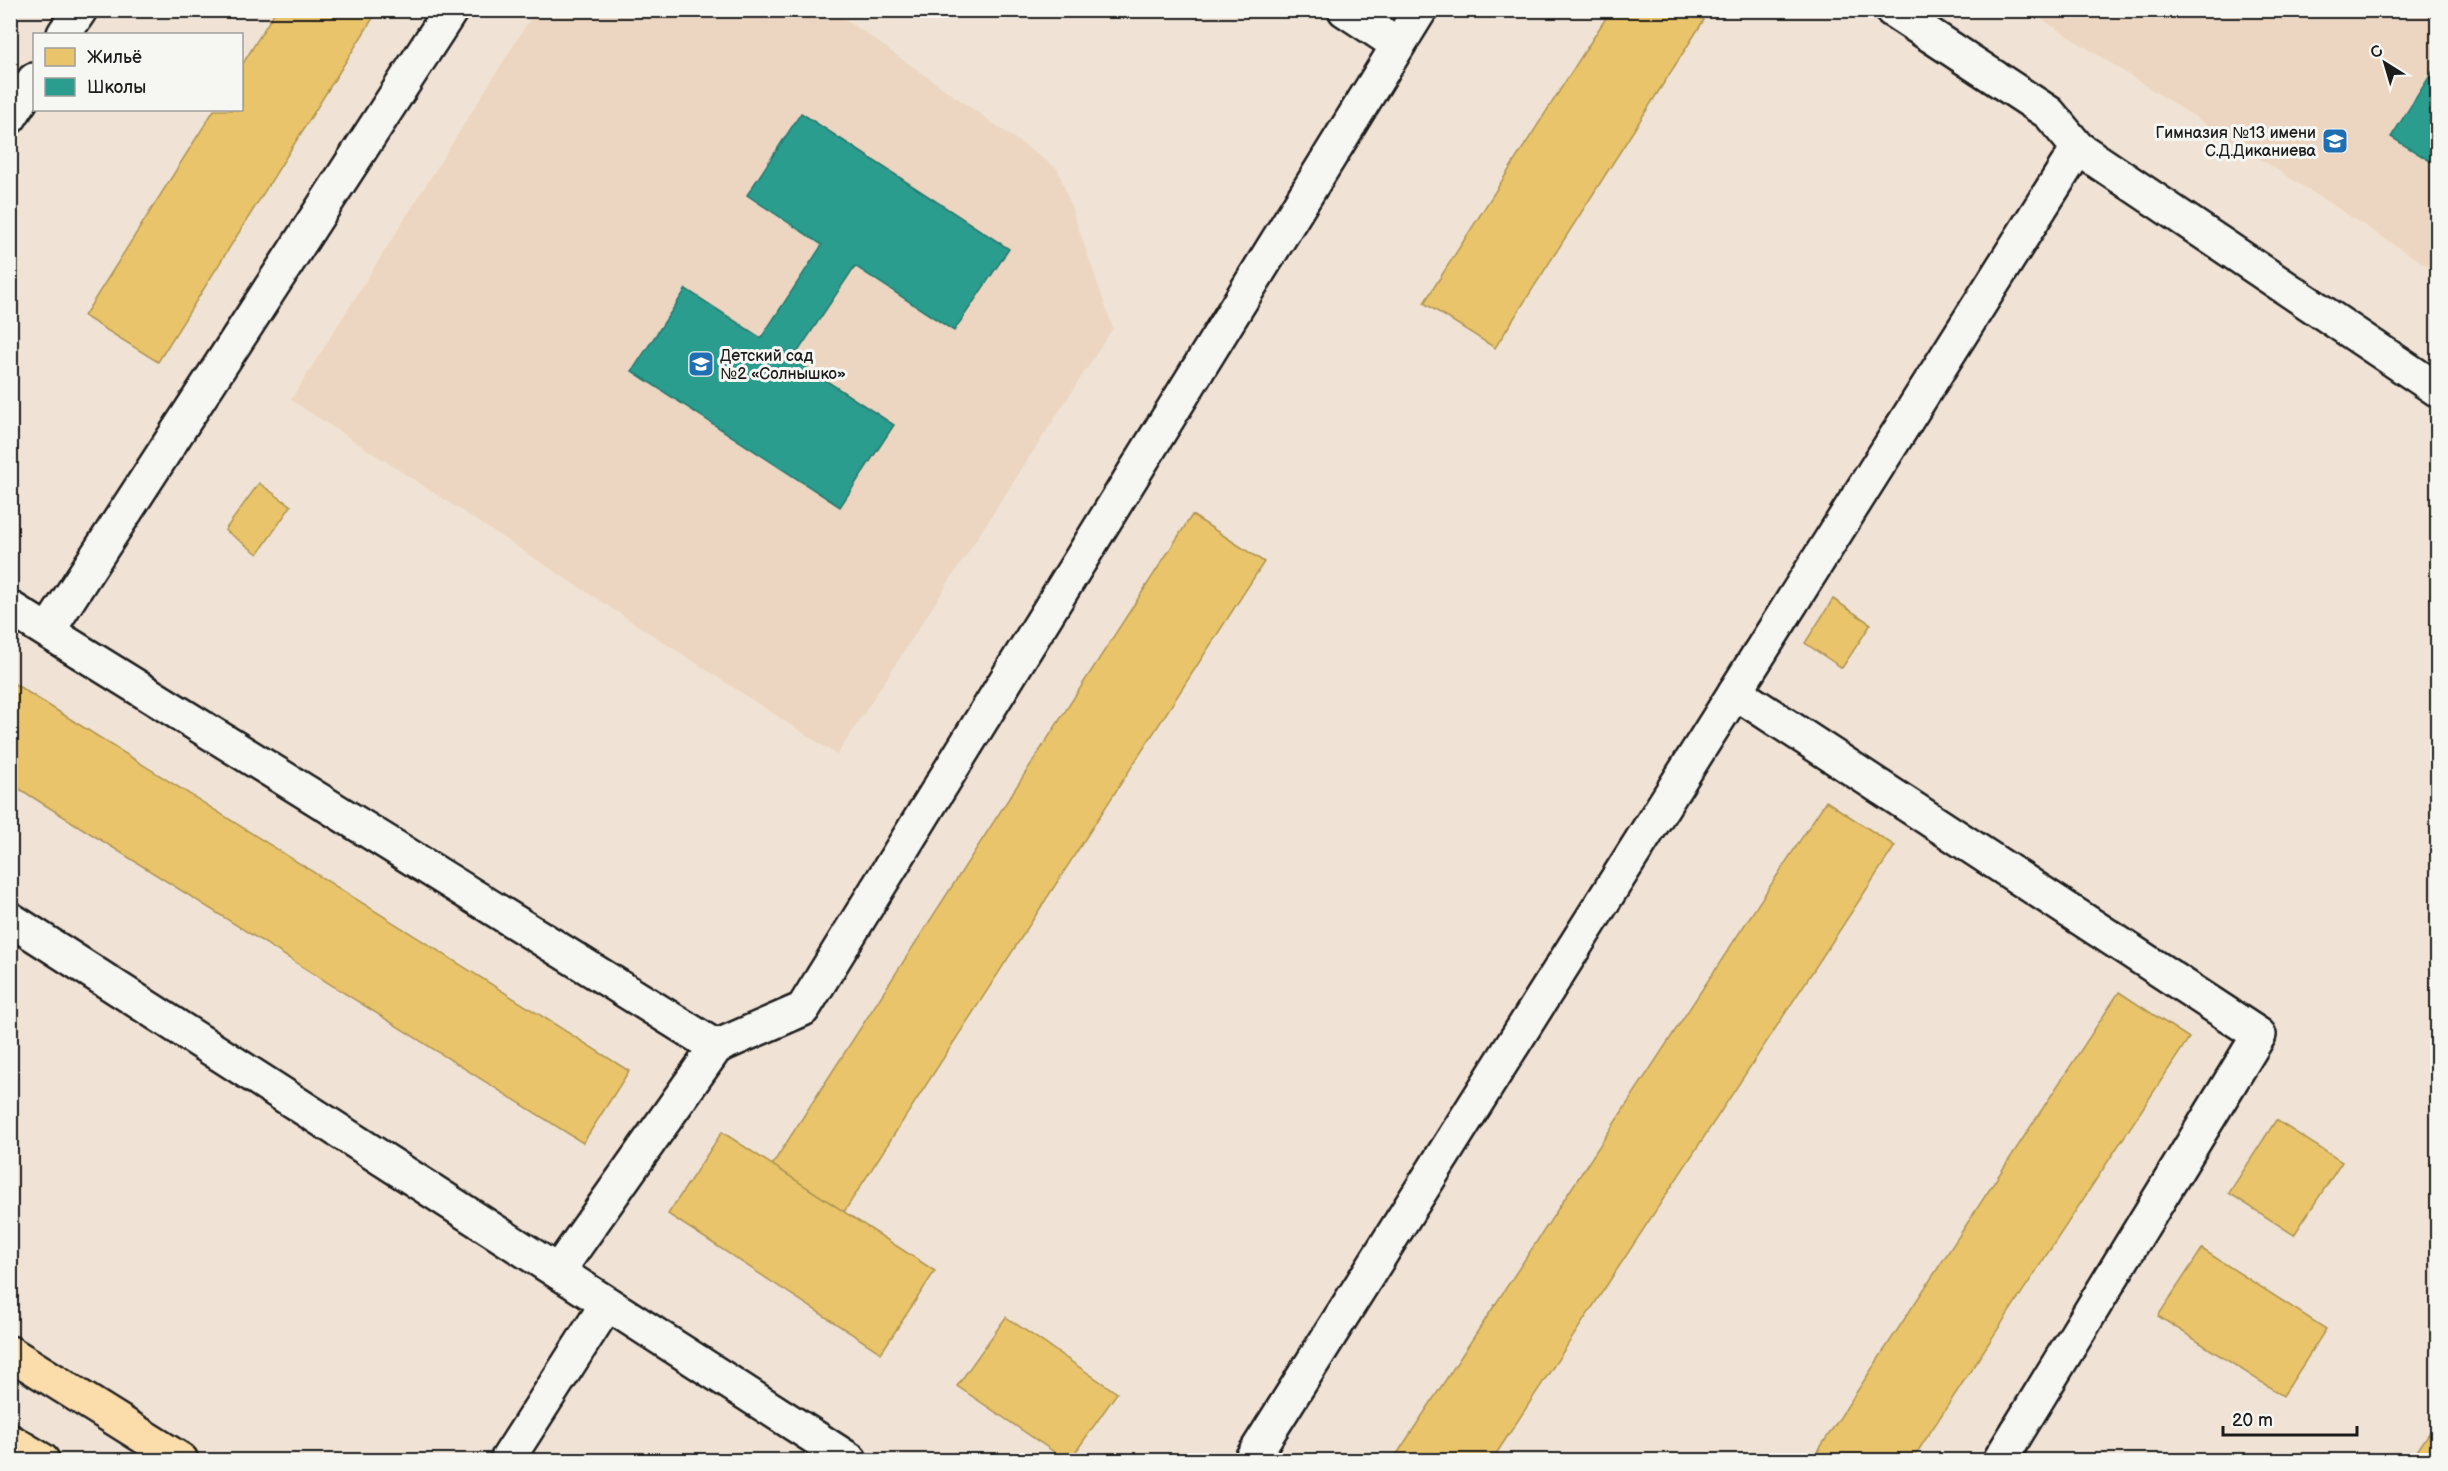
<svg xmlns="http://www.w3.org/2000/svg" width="2448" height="1471" font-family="'Balsamiq Sans',sans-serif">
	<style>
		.built { fill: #ecd6c1 }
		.homes { fill: #e9c46a; stroke: #ac9253; stroke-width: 1.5 }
		.schools { fill: #2a9d8f; stroke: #26766c; stroke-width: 1.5 }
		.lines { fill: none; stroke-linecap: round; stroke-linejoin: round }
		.minor-casing { stroke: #1c1c1c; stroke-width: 38 }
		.major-casing { stroke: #1c1c1c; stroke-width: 38 }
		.minor { stroke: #f6f6f2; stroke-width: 33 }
		.major { stroke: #fbddab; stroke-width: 33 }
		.labels { text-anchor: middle; stroke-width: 6; stroke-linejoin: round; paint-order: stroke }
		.poi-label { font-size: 16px; fill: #1c1c1c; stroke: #f6f6f2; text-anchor: end }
	</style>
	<rect width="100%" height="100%" fill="#f0e3d5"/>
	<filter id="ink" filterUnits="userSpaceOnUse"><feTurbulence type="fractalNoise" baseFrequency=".0167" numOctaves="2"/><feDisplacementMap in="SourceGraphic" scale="12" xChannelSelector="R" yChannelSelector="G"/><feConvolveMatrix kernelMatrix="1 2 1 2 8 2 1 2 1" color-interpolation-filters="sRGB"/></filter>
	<g filter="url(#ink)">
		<!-- built -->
		<g class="built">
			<polygon points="535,11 834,11 1058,169 1113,328 837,755 291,400"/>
			<polygon points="2029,11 2437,11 2437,272"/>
		</g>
		<!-- homes -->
		<g class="homes">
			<polygon points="276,10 378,10 158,362 84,316 214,110 242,110 242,65"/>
			<polygon points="1611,10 1689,10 1704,20 1495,348 1424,303"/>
			<polygon points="259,483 291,506 258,554 225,530"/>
			<polygon points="1192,515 1264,562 844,1212 772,1165"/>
			<polygon points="1833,599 1871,624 1842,668 1805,643"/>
			<polygon points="10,681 629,1071 583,1143 10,783"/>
			<polygon points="1826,801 1895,846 1492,1460 1393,1460"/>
			<polygon points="2119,992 2189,1038 1912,1460 1812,1460"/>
			<polygon points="2276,1120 2342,1162 2294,1235 2229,1193"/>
			<polygon points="722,1132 935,1271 881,1353 668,1214"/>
			<polygon points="2202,1249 2326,1329 2283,1396 2158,1316"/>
			<polygon points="1006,1317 1117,1393 1070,1460 1066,1460 957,1386"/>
			<polygon points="2438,1420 2438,1460 2411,1460"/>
		</g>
		<!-- schools -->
		<g class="schools">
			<polygon points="2438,63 2438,166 2391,137"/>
			<polygon points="801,113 1009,249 954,331 855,266 793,359 894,425 840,507 632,371 686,289 761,338 822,245 747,195"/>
		</g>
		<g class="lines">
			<!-- minor casing -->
			<g class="minor-casing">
				<g id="minor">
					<polyline points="1345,10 1398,45"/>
					<polyline points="1892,10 2049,113 2078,148 2438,390"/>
					<polyline points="64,34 80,10"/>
					<polyline points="10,117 34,80"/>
					<polyline points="10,608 716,1047"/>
					<polyline points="48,631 451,10"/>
					<polyline points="1735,692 2259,1035 2000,1460"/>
					<polyline points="10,919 850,1460"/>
					<polyline points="558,1271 716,1047 803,1009 1420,10"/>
					<polyline points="507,1460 607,1304"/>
					<polyline points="1251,1460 2078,148"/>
				</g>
			</g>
			<!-- major casing -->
			<g class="major-casing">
				<g id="major">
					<polyline points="10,1353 181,1460"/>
					<polyline points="10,1441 42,1460"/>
				</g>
			</g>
			<!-- minor -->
			<use href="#minor" class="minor"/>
			<!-- major -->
			<use href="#major" class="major"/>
		</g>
	</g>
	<!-- icons -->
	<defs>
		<g id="school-square" transform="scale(1.35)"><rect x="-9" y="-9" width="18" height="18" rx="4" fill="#1f6fb2" stroke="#f6f6f2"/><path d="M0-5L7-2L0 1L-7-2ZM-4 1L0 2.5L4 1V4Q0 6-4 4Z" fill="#fff"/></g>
	</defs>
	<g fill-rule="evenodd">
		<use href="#school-square" x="2335" y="141"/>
		<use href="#school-square" x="701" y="364"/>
	</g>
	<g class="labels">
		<!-- poi labels -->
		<g class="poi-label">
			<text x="2316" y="138">Гимназия №13 имени<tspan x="2316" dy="18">С.Д.Диканиева</tspan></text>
			<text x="720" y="361" text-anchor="start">Детский сад<tspan x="720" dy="18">№2 «Солнышко»</tspan></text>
		</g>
	</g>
	<!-- margin -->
	<rect width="2448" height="1471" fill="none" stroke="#f6f6f2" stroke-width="36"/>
	<rect x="18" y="18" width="2412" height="1435" fill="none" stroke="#1c1c1c" stroke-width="2" filter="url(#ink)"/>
	<!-- legend -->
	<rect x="33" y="33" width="210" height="78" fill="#f6f6f2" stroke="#9f9f9c" stroke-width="1.5"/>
	<rect x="45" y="48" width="30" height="18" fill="#e9c46a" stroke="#9f9f9c" stroke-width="1.5"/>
	<text x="87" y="63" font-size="18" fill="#1c1c1c">Жильё</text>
	<rect x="45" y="78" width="30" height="18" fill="#2a9d8f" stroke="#9f9f9c" stroke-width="1.5"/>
	<text x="87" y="93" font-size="18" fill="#1c1c1c">Школы</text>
	<!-- north arrow -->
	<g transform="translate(2385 63) rotate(323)" stroke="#f6f6f2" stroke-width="4.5" paint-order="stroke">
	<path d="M0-4.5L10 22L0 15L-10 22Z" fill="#1c1c1c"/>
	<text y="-9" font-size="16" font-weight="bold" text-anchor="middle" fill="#1c1c1c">С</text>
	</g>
	<!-- scale -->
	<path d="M2223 1426v9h134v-9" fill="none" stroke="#1c1c1c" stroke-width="3"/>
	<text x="2232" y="1426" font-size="18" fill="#1c1c1c" stroke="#f6f6f2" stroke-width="4.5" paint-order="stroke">20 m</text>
</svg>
